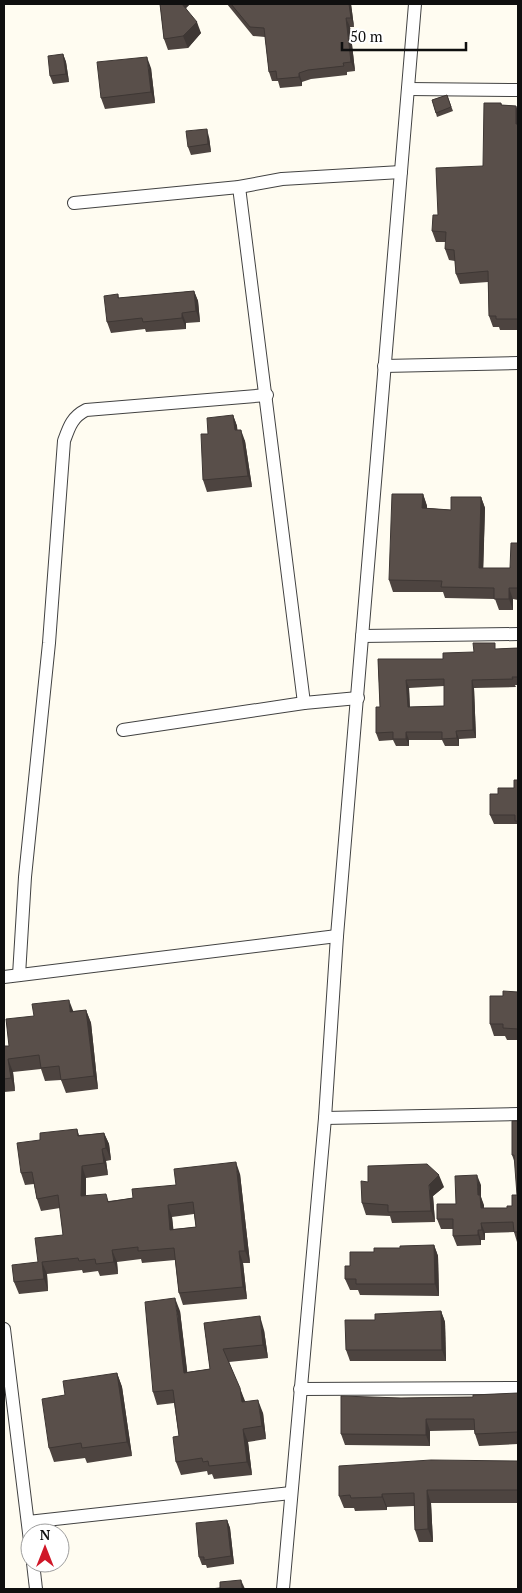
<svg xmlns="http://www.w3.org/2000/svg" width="522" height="1593" font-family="'PT Serif',serif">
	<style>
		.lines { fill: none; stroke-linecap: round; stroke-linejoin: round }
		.minor-casing { stroke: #424242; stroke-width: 14 }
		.minor { stroke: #fff; stroke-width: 12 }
		.wall { fill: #4d4440; fill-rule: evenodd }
		.shaded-wall { fill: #3e3734 }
		.building { fill: #594f4a; stroke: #3e3734; fill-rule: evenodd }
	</style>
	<rect width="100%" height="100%" fill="#fffcf1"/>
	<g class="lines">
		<!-- minor casing -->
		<g class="minor-casing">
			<g id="minor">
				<polyline points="408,89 518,90"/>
				<polyline points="239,187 304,703"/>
				<polyline points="74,203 239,187 282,179 401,172"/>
				<polyline points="384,366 518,363"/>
				<polyline points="362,636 518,634"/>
				<polyline points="123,730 304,703 358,698"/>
				<path d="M19,975L25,877L49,643L64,441C69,427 72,417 86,410L267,395"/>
				<polyline points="4,977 337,936"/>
				<polyline points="325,1118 518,1114"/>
				<polyline points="4,1329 30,1541"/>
				<polyline points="300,1389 518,1388"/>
				<polyline points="28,1522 291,1493"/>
				<polyline points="33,1563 36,1589"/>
				<polyline points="283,1589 325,1118 337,936 415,4"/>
			</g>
		</g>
		<!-- minor -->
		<use href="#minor" class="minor"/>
	</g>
	<!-- wall -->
	<g class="wall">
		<polygon points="160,4 190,4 186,8 201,33 188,48 168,50 164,39"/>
		<polygon points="227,4 351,4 354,27 350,27 355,71 347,72 347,75 311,79 302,82 302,86 280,88 278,81 272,81 269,72 265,37 253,36"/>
		<polygon points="63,54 66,62 69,82 53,84 50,76"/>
		<polygon points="151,68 155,103 105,109 101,98"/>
		<polygon points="447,95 453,111 437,117 432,100"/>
		<polygon points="501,103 502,105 516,106 518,112 518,330 500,330 499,327 493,327 489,316 488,282 460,284 456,274 455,261 449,260 445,249 446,242 436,242 432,231 438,215 483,166"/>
		<polygon points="209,137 211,152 191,155 188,147"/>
		<polygon points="194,291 198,301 200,322 186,323 186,329 146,332 145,329 111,333 107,322 118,294 119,298"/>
		<polygon points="233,415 237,426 237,430 245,441 252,487 207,492 203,480 208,434"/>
		<polygon points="423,494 427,506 427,508 451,510 481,497 485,508 483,568 510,568 518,543 518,538 518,600 513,599 513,610 499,610 495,599 445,598 443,592 393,592 389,580"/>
		<path d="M518,648V685H515L516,687L474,688L476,738L459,739V746H445L442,740H409V746H396L393,740L379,741L376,733L380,707L378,659H443L474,652L498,649ZM444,686V706L410,707L409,688Z"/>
		<polygon points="518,780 518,829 517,824 494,824 490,815 498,794 514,788"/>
		<polygon points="518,992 518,1040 507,1040 505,1036 494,1036 490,1024 503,996"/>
		<polygon points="86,1010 91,1023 98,1089 66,1093 61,1080 45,1081 41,1069 13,1072 15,1091 4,1092 4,1046 9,1046 73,1011"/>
		<polygon points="518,1121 518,1242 517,1242 514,1232 485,1233 485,1240 481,1240 481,1245 457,1246 453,1236 453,1229 441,1229 437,1219 481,1185 481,1197 484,1208 507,1208 512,1206 517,1195 515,1163 512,1155"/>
		<path d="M77,1129L79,1135L104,1133L109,1144L111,1160L106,1161L108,1175L86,1178V1196L109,1201L133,1198L176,1185L240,1174L250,1263H243L247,1299L183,1305L179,1293L175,1260L142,1263L141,1259L117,1262L118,1274L100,1276L98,1271L83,1273L82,1270L47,1274L48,1291L19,1294L14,1282L38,1262L63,1235L60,1208L41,1211L37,1199L34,1184L25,1185L21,1173ZM194,1214L196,1227L173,1229L172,1217Z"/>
		<polygon points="444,1187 433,1196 435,1222 392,1223 390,1216 366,1215 362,1203"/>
		<polygon points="434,1245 438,1256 439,1296 360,1295 358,1290 350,1290 345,1279 350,1266 374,1252 400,1248"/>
		<polygon points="180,1311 187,1372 210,1369 204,1323 264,1330 268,1358 229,1362 245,1402 263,1413 266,1439 248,1442 252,1475 214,1479 212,1474 208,1475 207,1471 181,1475 176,1462 179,1436 174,1403 157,1405 153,1392"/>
		<polygon points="441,1311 445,1322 446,1361 350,1361 346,1350 375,1320"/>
		<polygon points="117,1373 122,1387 132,1456 87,1463 85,1458 54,1462 49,1448 65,1395"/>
		<polygon points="518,1393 518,1444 479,1446 475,1434 474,1430 430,1431 430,1446 345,1445 341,1434 401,1398 473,1397"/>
		<polygon points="518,1461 518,1503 431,1503 433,1542 419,1542 415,1530 414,1506 387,1507 387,1510 355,1511 354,1508 344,1508 339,1496"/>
		<polygon points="227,1520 230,1528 234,1564 207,1568 206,1565 202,1565 199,1557"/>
	</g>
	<!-- shaded-wall -->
	<g class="shaded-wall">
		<polygon points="180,4 190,4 183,11"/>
		<polygon points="349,4 351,4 354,27 351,18"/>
		<polygon points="346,18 350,27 355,71 351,62"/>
		<polygon points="197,22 201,33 188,48 183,36"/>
		<polygon points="63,54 66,62 69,82 66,74"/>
		<polygon points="147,57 151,68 155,103 151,92"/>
		<polygon points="299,73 302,82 302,86 299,77"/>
		<polygon points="516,106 518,112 518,131 516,124"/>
		<polygon points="207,129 209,137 211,152 208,144"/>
		<polygon points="194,291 198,301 200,322 196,311"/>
		<polygon points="182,313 186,323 186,329 182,318"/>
		<polygon points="233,415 237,426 239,442 235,430"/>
		<polygon points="241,430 245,441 252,487 248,476"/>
		<polygon points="423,494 427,506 427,519 422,508"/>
		<polygon points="481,497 485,508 483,579 479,568"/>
		<polygon points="509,588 513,599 513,610 509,599"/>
		<polygon points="406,680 409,688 410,715 408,707"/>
		<polygon points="472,680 474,688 476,738 473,730"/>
		<polygon points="456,731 459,739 459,746 457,738"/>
		<polygon points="406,732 409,740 409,746 406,739"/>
		<polygon points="69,1000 74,1013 70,1012"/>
		<polygon points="86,1010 91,1023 98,1089 94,1076"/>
		<polygon points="8,1059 13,1072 15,1091 11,1078"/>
		<polygon points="104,1133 109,1144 111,1160 106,1148"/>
		<polygon points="102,1149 106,1161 108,1175 104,1163"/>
		<polygon points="236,1162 240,1174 250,1263 245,1251"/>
		<polygon points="82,1166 86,1178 86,1208 81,1196"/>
		<polygon points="439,1175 444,1187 433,1196 435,1222 431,1211 429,1185"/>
		<polygon points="477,1175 481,1185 481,1197 484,1205 484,1218 478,1195"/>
		<polygon points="168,1205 172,1217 175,1242 170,1230"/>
		<polygon points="481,1223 485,1233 485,1240 482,1230"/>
		<polygon points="478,1230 481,1240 481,1245 478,1235"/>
		<polygon points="434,1245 438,1256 439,1296 435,1284"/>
		<polygon points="112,1250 117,1262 118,1274 114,1262"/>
		<polygon points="239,1251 243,1263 247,1299 243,1287"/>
		<polygon points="42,1262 47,1274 48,1291 44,1279"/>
		<polygon points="175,1298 180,1311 189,1386 184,1373"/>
		<polygon points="441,1311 445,1322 446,1361 442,1350"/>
		<polygon points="260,1316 264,1330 268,1358 263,1345"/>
		<polygon points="117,1373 122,1387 132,1456 127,1442"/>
		<polygon points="240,1388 245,1401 247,1415 242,1402"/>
		<polygon points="258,1400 263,1413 266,1439 262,1426"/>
		<polygon points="426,1419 430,1431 430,1446 426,1435"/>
		<polygon points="243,1429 248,1442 252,1475 247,1462"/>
		<polygon points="427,1490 431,1503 433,1542 428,1529"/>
		<polygon points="382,1494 387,1507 387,1510 382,1497"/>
		<polygon points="227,1520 230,1528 234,1564 231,1556"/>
		<polygon points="241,1580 245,1589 242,1589"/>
	</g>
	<!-- building -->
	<g class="building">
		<polygon points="160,4 182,4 197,22 183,36 164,39"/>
		<polygon points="231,4 349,4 351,18 346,18 351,62 343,63 344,66 308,70 299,73 299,77 277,79 276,71 269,72 264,28 250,27"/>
		<polygon points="63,54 66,74 50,76 48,56"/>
		<polygon points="147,57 151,92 101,98 97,62"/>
		<polygon points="447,95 451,107 436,113 432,100"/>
		<polygon points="484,103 501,103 501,105 516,106 516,124 518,124 518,319 496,319 496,316 489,316 488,271 456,274 454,250 445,249 446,232 432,231 433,215 438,215 436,168 483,166"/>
		<polygon points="207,129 208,144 188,147 186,131"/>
		<polygon points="194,291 196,311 182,313 182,318 143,322 142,318 107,322 104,296 118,294 118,298"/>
		<polygon points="233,415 235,430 241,430 248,476 203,480 201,434 208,434 207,418"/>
		<polygon points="392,494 423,494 422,508 451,510 451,497 481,497 479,568 510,568 511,543 518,543 518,538 518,588 509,588 509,599 494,599 494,588 441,587 442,581 389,580"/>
		<path d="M473,643H495V649L518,648V677H512L513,679L472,680L473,730L456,731L457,738L442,739V732H406V739H393V732L376,733V707H380L378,659H443V653L474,652ZM444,679V706L408,707L406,680Z"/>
		<polygon points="514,780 518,780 518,821 515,821 515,815 490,815 490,794 498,794 498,788 514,788"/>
		<polygon points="503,991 518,992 518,1029 503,1028 503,1024 490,1024 490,996 503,996"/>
		<polygon points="69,1000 70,1012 86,1010 94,1076 61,1080 59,1066 41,1068 39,1055 8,1059 11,1078 4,1079 4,1046 9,1046 6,1019 34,1016 32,1004"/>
		<polygon points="512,1121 518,1121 518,1232 514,1232 513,1222 481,1223 482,1230 478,1230 478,1235 453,1236 453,1219 437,1219 437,1204 456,1204 455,1176 477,1175 478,1195 480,1195 481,1208 507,1208 507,1206 512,1206 512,1195 517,1195 514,1155 512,1155"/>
		<path d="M77,1129L78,1136L104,1133L106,1148L102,1149L104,1163L82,1166L81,1196L106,1194L108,1202L133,1198L132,1189L176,1185L174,1169L236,1162L245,1251H239L243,1287L179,1293L174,1248L138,1251V1247L112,1250L114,1262L96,1264L95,1259L79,1261L78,1258L42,1262L44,1279L14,1282L12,1265L38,1262L35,1238L63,1235L58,1195L37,1199L32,1172L21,1173L17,1143L40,1140V1133ZM193,1202L196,1227L170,1230L168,1205Z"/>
		<polygon points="427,1164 439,1175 429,1185 431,1211 388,1212 388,1205 362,1203 361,1181 368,1182 368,1166"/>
		<polygon points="434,1245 435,1284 356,1284 356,1279 345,1279 345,1266 350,1266 350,1252 374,1252 374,1248 400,1248 400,1246"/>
		<polygon points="175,1298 184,1373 210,1369 204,1323 260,1316 263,1345 223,1349 240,1388 242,1402 258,1400 262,1426 243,1429 247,1462 209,1466 208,1461 203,1462 202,1458 176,1462 173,1437 179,1436 173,1390 153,1392 145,1302"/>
		<polygon points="441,1311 442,1350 346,1350 345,1320 375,1320 375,1314"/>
		<polygon points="117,1373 127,1442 82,1448 81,1443 49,1448 42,1399 65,1395 63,1381"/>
		<polygon points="518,1393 518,1432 475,1434 474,1419 426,1419 426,1435 341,1434 341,1396 401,1398 473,1397 473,1395"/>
		<polygon points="431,1460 518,1461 518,1490 427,1490 428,1529 415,1530 414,1493 382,1494 382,1497 351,1498 350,1495 339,1496 339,1466"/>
		<polygon points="227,1520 231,1556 204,1560 204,1557 199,1557 196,1523"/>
		<polygon points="241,1580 242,1589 210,1589 220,1588 220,1582"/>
	</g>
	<!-- border -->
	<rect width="522" height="1593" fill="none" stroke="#0f0f0f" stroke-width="10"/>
	<!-- north arrow -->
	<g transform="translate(45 1548)"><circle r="24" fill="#ffffff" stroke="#9f9f9f"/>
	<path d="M0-4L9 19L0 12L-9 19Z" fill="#d01728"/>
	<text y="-8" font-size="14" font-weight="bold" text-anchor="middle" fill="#0f0f0f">N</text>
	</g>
	<!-- scale -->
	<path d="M342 42v8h124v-8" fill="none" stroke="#0f0f0f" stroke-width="2.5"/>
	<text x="350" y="42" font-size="15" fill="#0f0f0f" stroke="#ffffff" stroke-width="4" paint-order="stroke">50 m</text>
</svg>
